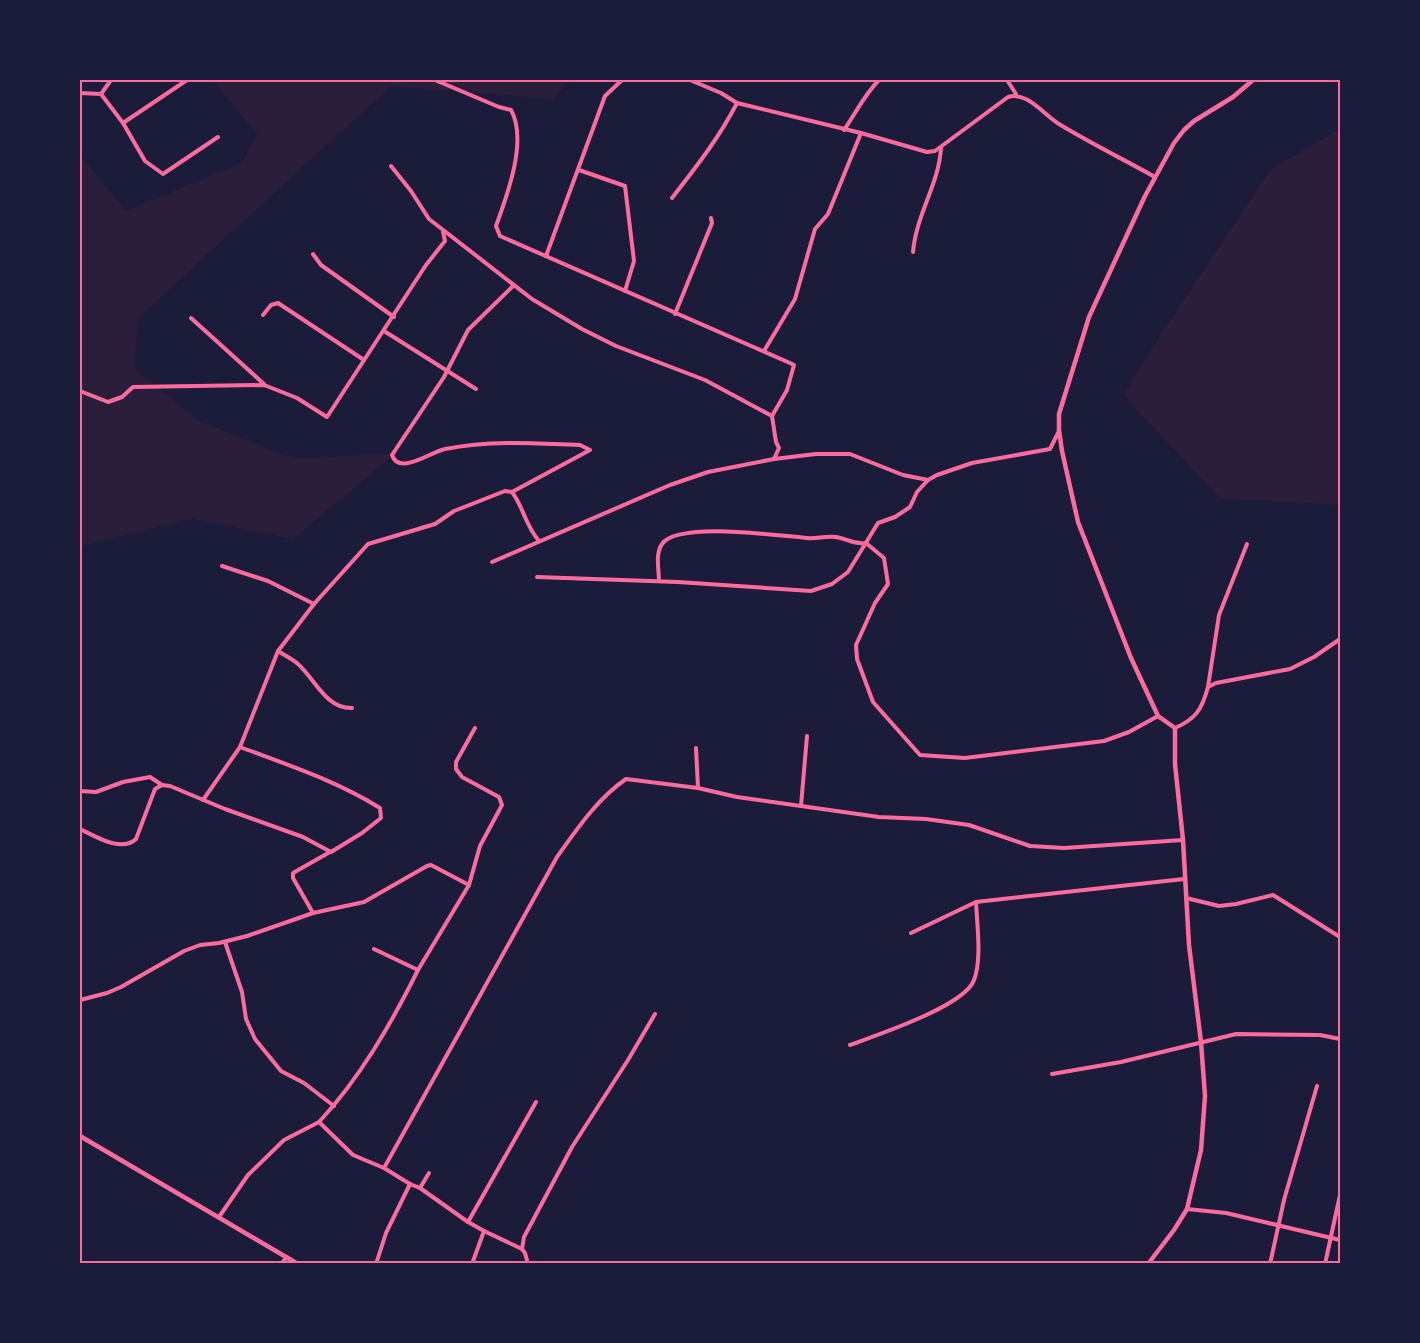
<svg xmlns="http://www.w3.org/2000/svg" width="1420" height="1343" font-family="'Titillium Web',sans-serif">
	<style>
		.green { fill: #2a1e3b }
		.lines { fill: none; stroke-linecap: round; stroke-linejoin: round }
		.minor { stroke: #ff6b9d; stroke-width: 4 }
		.tertiary { stroke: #ff6b9d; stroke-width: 4.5 }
		.neatline { fill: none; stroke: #ff6b9d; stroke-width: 2 }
	</style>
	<rect width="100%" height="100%" fill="#1b1b3a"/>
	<!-- green -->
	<g class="green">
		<polygon points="212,80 569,80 554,99 391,86 138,318 134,368 199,421 295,459 396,453 293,539 192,519 80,546 80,155 126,211 241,163 257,134"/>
		<polygon points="1340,129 1340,505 1220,498 1123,395 1166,326 1271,169"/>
	</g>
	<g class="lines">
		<!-- minor -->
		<g class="minor">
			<path d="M435,80L499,107L511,110C528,140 507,196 496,226L500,236L790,363L794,365L787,390L772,416"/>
			<polyline points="690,80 721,93 737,103 861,133"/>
			<polyline points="1007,80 1016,94"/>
			<polyline points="80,93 101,94 123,123 145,161 163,174 218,137"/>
			<polyline points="101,94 111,80"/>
			<polyline points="123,123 187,80"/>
			<path d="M844,130C856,113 864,95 879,80"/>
			<polyline points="391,166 411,191 429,219 532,299 582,329 616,346 705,380 772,416 776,442 779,448 774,459 816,454 850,454 903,475 928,480"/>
			<polyline points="579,170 625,186 634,261 625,291"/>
			<path d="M672,198C696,167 719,138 737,103"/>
			<path d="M913,252C916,215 939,184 941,148"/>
			<polyline points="313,254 321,265 394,317"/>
			<polyline points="546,256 605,96 622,80"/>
			<polyline points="675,314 712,223 711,218"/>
			<polyline points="263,315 271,305 278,303 364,360"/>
			<polyline points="191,318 264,384"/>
			<polyline points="384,331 476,389"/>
			<path d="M764,351L795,299L815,229L828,214L861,133L927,152L935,151L1008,97C1027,91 1044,115 1059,124C1090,143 1123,159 1155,177"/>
			<polyline points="80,391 108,402 122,397 133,387 264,385 297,398 327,417 426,265 445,241 443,232"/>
			<path d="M512,492C524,508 525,525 539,541"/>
			<polyline points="492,562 670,485 708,472 774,459"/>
			<polyline points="222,566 268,581 314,604"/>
			<polyline points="537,577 678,582 811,591 832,584 848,572 878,523 895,517 910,507 917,492 928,480 937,475 972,463 1050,449 1059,431"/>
			<path d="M659,581C659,570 655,554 662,544C678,521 780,536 807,538C816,539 825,536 835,537C847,538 852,545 866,543L884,558L888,584L875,603L856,645L857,659L873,702L920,755L965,758L1104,741L1129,732L1158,716"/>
			<path d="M278,651C284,655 293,659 298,664C315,679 326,709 352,708"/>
			<polyline points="1208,687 1219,615 1247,544"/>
			<path d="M1175,728C1196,719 1202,709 1208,687L1216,683L1290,669L1314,657L1340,639"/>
			<polyline points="696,748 698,788"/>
			<polyline points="80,791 96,792 123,782 150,777 162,785"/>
			<polyline points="203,800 240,747"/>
			<polyline points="801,806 807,736"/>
			<path d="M80,829C95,836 121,853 136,839L155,789L162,785L170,786L225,809L303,837L331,852L362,833L381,818L380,808C337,781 288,765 240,747L278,651L314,604L368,544L435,524L454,511L505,491L512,492L590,450L580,445C535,443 490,440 445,449C430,452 399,476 392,455L444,377L468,330L513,286"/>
			<polyline points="1186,898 1219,906 1236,904 1273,895 1340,937"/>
			<polyline points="313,913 364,902 427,866 431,865 469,885"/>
			<polyline points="911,933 976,902 1184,879"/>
			<polyline points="225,942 242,992 246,1019 255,1039 281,1071 304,1083 334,1106"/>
			<polyline points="374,949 418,970 469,885 480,846 502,805 499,797 462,777 456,769 456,762 475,728"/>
			<polyline points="80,1000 107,993 121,987 184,951 200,945 219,943 247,936 313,913 293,878 293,873 330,852"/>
			<path d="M850,1045C877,1035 965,1006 974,980C982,960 977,924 976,902"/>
			<polyline points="1052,1074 1121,1062 1236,1034 1320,1035 1340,1039"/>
			<path d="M384,1168L353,1155L319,1122C360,1078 391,1024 418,970"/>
			<polyline points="429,1173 420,1188 468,1222"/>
			<path d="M410,1184L384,1168L557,857C577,829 597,799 626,779L698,788L737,797L879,817L926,819L969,825L1030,846L1064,848L1183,840"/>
			<polyline points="1187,1209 1226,1213 1340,1240"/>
			<polyline points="219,1217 248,1175 284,1140 319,1122"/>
			<polyline points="484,1231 522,1249 524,1237 572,1147 628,1060 655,1014"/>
			<polyline points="522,1249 525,1253 528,1264"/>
			<polyline points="281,1264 287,1257"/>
			<polyline points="376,1264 386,1233 410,1184 420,1188"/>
			<polyline points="472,1264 484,1231 468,1222 536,1102"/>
			<polyline points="1270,1264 1284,1200 1317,1086"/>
			<polyline points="1325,1264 1340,1195"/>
		</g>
		<!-- tertiary -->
		<g class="tertiary">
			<polyline points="80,1136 298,1264"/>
			<polyline points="1148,1264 1174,1230 1187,1209 1201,1150 1205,1096 1201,1042 1189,945 1183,840 1175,764 1175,728 1158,716 1131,658 1078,522 1062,451 1059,430 1059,414 1089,317 1145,196 1174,143 1184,130 1194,121 1233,97 1253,80"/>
		</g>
	</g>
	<!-- border -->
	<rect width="1420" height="1343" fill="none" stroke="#1b1b3a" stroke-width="162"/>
	<rect x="81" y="81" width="1258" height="1181" class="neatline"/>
</svg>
